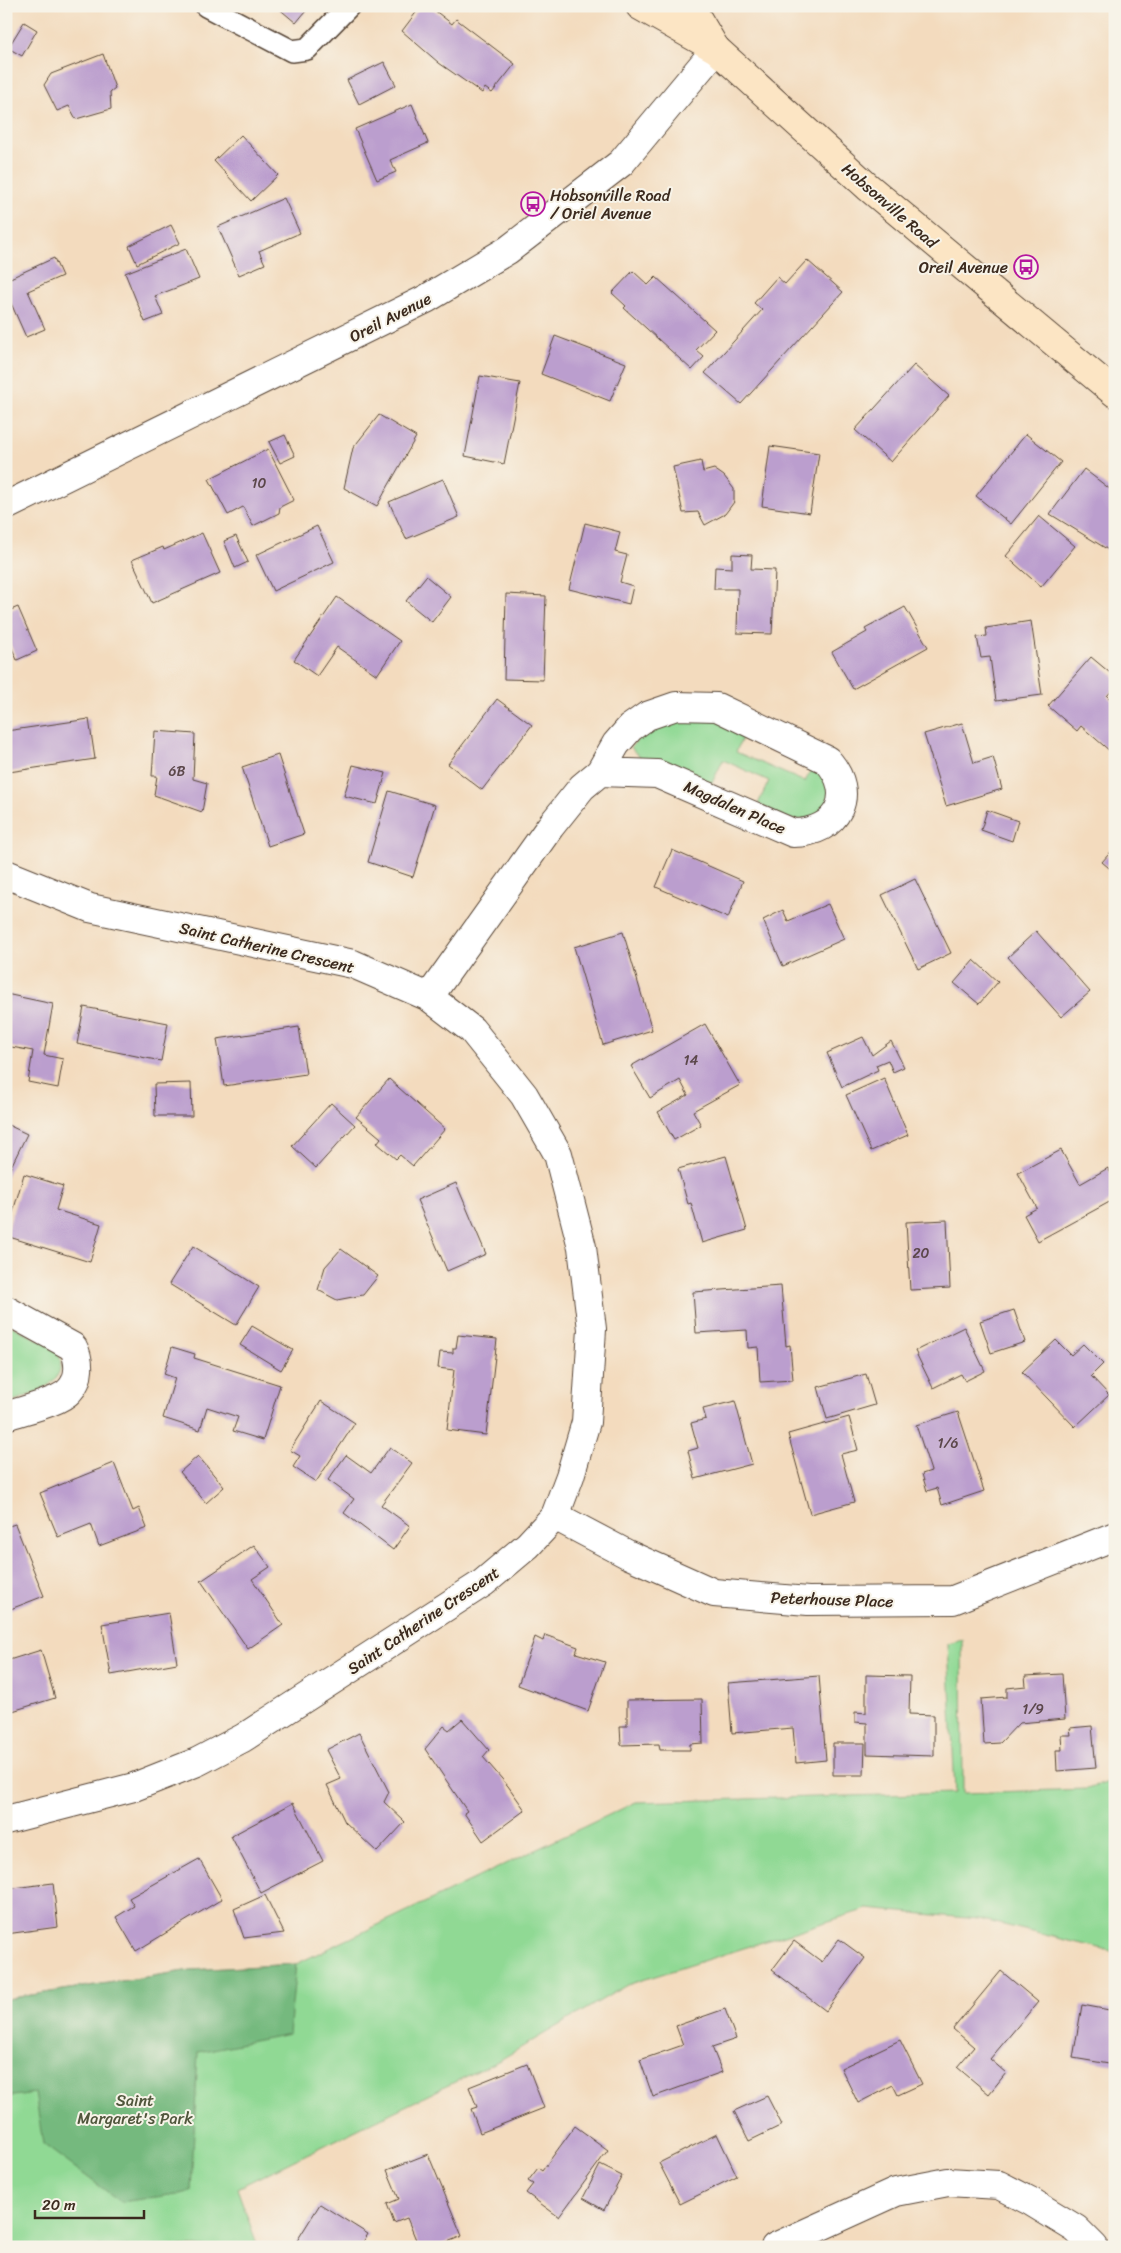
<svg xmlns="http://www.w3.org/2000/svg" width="1121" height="2253" font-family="Sriracha,sans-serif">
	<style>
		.green { fill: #90d994; stroke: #668259 }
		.forest { fill: #74b97e; stroke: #58724e }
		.building { fill: #bb9ece }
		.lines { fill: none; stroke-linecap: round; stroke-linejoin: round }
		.service-casing { stroke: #574536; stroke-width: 24 }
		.minor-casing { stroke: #574536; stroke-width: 30 }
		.secondary-casing { stroke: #574536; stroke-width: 30 }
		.service { stroke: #fff; stroke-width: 21 }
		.minor { stroke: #fff; stroke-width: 28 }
		.secondary { stroke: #fce5c4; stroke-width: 28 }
		.labels { text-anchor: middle; stroke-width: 4; stroke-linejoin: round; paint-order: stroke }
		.number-label { font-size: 14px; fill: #5b474a }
		.poi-label { font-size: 16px; fill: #3b2a1e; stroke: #f7f3e8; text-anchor: start }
		.street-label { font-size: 16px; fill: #3b2a1e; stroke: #f7f3e8 }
		.park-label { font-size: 16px; fill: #50563c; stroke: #f7f3e8 }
	</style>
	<rect width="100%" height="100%" fill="#f7f3e8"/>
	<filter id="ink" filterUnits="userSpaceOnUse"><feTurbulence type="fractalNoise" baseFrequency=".02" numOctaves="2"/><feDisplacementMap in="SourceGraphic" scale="10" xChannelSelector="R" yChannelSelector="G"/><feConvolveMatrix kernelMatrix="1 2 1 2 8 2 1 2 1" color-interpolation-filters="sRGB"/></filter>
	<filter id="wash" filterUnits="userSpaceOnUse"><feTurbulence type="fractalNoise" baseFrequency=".0096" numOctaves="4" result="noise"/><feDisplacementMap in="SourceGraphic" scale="20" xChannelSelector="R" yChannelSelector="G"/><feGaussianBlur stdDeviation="1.12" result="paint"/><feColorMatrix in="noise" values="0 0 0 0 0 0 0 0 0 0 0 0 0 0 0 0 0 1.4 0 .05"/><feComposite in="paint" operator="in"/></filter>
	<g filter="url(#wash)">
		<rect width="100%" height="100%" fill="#f3dbbe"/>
		<!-- green -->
		<g class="green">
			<path d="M685,717H716L741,726L743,736L736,752L805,782L812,767C817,771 826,777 828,784C835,805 814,822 794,820C783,819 769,809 758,804L769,781L723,760L712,783C690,776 642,767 631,747L648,727Z"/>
			<path d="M6,1323L58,1350C71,1386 32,1393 6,1404Z"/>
			<polygon points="962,1640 963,1793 1087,1789 1115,1780 1115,1952 979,1919 867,1909 627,1985 500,2060 237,2188 258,2247 6,2247 6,1999 191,1970 296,1964 636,1802 955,1793 948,1644"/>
		</g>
		<!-- forest -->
		<polygon class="forest" points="296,1964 289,2034 198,2052 191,2192 121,2202 43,2144 35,2093 6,2097 6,1999 191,1970"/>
		<g id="blocks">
			<!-- building -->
			<g class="building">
				<polygon points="276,6 310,6 296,23"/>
				<polygon points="421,6 429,6 452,24 456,19 515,64 492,93 485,88 482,93 439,63 402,31"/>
				<polygon points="24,22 37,30 22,56 8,48"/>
				<polygon points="103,54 115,88 110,92 111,109 76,119 69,106 57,111 44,85 51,74"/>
				<polygon points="384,62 396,85 359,104 347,80"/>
				<polygon points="412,104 428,143 390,160 396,172 377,180 355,129"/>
				<polygon points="241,135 278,175 251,201 214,161"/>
				<polygon points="284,198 300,233 259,251 265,264 239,275 218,227"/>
				<polygon points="171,225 180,243 137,264 129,246"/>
				<polygon points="186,249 199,279 155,296 163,315 145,322 125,273"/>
				<polygon points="54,258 62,276 28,291 45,329 26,337 6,292 6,280"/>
				<polygon points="807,260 843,292 741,404 705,373 762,310 754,303 777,277 785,284"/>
				<polygon points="633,271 648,285 656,277 715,330 696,350 704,357 692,370 624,308 626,306 612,293"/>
				<polygon points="555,336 626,363 610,401 541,374"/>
				<polygon points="914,365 949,396 891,462 855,430"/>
				<polygon points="480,376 520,383 504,464 465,456"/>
				<polygon points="379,415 416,437 377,506 344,488 353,448"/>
				<polygon points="1026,434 1061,462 1011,524 976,496"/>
				<polygon points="285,435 295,456 280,463 269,442"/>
				<polygon points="770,446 819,453 810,513 762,506"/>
				<polygon points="268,449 294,500 280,507 279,513 253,526 243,507 228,515 209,479"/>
				<polygon points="701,461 703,472 714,469 724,476 734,489 734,502 725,514 705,525 698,512 683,513 673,467"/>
				<polygon points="1084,469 1115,493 1115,554 1050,514"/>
				<polygon points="443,479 459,517 406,539 389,502"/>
				<polygon points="1039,516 1075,546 1041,587 1006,556"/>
				<polygon points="585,523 620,532 615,552 627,555 620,582 633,586 629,604 569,589"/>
				<polygon points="317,526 334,562 273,591 256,555"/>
				<polygon points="202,533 220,573 152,603 132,560 163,547 164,550"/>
				<polygon points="236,536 248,562 235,568 224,541"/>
				<polygon points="732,554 752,555 751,569 775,570 772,634 737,633 738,589 714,589 715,567 732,568"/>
				<polygon points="426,576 451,597 432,622 406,601"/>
				<polygon points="506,594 546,596 543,680 504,679"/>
				<polygon points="337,597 400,641 377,675 337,647 317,676 294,660"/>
				<polygon points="18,607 37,651 17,660 6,634 6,612"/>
				<polygon points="905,607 928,647 853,689 832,652 867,632 865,629"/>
				<polygon points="1031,621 1042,695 996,701 990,657 981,658 977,637 987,636 986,628"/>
				<polygon points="1091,657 1115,677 1115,687 1107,696 1115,703 1115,747 1111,752 1081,726 1077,731 1048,706"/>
				<polygon points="497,699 532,725 482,790 448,764"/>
				<polygon points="89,719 95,759 9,772 6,731"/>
				<polygon points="962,723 974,763 993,757 1002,789 946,806 924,734"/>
				<polygon points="155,731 195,734 193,779 207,783 202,812 154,795 157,776 152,776"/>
				<polygon points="278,755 304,834 268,846 242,767"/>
				<polygon points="353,765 386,773 377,804 344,796"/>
				<polygon points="389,791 435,805 413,877 368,862"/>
				<polygon points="987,810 1018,821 1012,841 981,830"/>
				<polygon points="1115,847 1115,873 1102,862"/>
				<polygon points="672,850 743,881 728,918 656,887"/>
				<polygon points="915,879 951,953 918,969 882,895"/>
				<polygon points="828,904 844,939 783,966 763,920 783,910 788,921"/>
				<polygon points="1036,931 1090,992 1061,1017 1008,957"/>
				<polygon points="623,932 652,1030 603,1045 574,947"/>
				<polygon points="974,960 998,982 979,1004 954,983"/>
				<polygon points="6,994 53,1004 44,1055 63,1059 58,1088 28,1082 33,1051 6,1046"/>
				<polygon points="84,1007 168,1023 161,1061 77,1044"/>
				<polygon points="705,1024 740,1085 693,1111 701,1125 674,1140 658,1112 688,1095 680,1080 650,1098 631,1066"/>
				<polygon points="299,1027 306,1074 224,1086 217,1039"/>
				<polygon points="863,1037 872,1055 891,1041 904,1067 893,1072 888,1060 876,1065 878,1070 842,1087 827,1053"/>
				<polygon points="884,1078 908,1135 871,1151 846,1095"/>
				<polygon points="389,1079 445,1129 413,1166 400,1155 396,1159 377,1143 381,1138 356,1117"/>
				<polygon points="191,1083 192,1116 155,1116 154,1084"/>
				<polygon points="331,1103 355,1125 316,1168 292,1146"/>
				<polygon points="6,1124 27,1134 6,1177"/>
				<polygon points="1061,1150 1080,1184 1108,1168 1115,1181 1115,1199 1038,1241 1024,1215 1037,1208 1018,1173"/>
				<polygon points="726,1156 747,1230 702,1243 691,1203 688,1204 678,1169"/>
				<polygon points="24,1174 63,1186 56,1210 101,1224 90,1262 6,1236"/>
				<polygon points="456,1183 486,1254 447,1271 417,1200"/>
				<polygon points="947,1220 950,1288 910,1290 906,1222"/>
				<polygon points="193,1246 259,1287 236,1325 169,1284"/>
				<polygon points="341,1249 378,1276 363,1295 337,1300 318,1290 325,1267"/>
				<polygon points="781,1286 786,1346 790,1345 793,1380 760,1382 758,1347 748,1348 747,1330 696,1333 693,1292"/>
				<polygon points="1014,1310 1025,1342 991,1353 980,1321"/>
				<polygon points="252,1326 293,1350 281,1370 240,1345"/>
				<polygon points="964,1327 985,1371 965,1381 961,1374 933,1388 915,1351"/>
				<polygon points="458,1335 497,1339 486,1435 447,1430 454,1370 438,1368 440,1352 453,1353 453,1348 456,1348"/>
				<polygon points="1056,1340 1071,1355 1083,1344 1103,1364 1091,1376 1109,1395 1075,1427 1022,1372"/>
				<polygon points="172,1347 195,1354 194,1358 280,1385 263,1440 233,1431 238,1417 207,1407 200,1430 163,1418 175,1378 164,1374"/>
				<polygon points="866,1374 875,1405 827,1419 818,1387"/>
				<polygon points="321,1401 355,1423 316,1482 293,1467 300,1456 290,1450"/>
				<polygon points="735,1401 752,1464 695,1479 688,1451 698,1448 691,1423 706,1419 703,1409"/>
				<polygon points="958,1412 984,1491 942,1505 937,1488 927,1491 922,1474 931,1471 916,1425"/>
				<polygon points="849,1417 858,1450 841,1454 854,1502 810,1514 788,1434"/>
				<polygon points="390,1447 412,1463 381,1505 410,1526 393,1550 344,1513 354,1499 328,1480 346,1455 371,1473"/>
				<polygon points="198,1456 224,1487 206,1503 180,1472"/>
				<polygon points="114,1463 133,1511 139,1508 147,1528 99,1546 91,1524 58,1537 40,1493"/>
				<polygon points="15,1524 44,1596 8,1610 6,1527"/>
				<polygon points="254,1545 270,1567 252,1579 283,1625 248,1649 201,1581"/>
				<polygon points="169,1613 177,1663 111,1675 102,1624"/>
				<polygon points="545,1635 578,1647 576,1653 605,1662 588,1711 518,1685 535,1637 543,1641"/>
				<polygon points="41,1650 55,1698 6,1713 6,1661"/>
				<polygon points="1062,1674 1065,1719 1019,1723 1000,1743 984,1744 981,1699 1007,1697 1007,1688 1026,1686 1025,1676"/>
				<polygon points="866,1675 910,1676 909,1714 934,1715 934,1756 867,1754 867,1723 855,1722 855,1712 866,1713"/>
				<polygon points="819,1676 826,1760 796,1763 793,1728 732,1733 728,1683"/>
				<polygon points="702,1699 703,1743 690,1744 690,1750 660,1750 659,1744 621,1745 620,1726 627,1726 627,1700"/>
				<polygon points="462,1719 489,1750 483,1757 508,1786 525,1810 483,1841 464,1813 467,1811 425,1749 444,1726 449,1730"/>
				<polygon points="1092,1726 1096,1768 1057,1771 1056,1750 1062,1750 1061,1735 1071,1735 1070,1728"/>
				<polygon points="359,1733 389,1792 384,1802 405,1822 377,1852 345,1822 327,1785 341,1779 326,1750"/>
				<polygon points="833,1743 865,1743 864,1775 833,1775"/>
				<polygon points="293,1803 323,1861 261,1893 231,1836"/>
				<polygon points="199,1859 222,1899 136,1951 116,1917 134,1906 129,1898"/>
				<polygon points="53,1883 58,1927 6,1934 6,1889"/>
				<polygon points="265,1895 284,1933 244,1938 234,1909"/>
				<polygon points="839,1939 865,1958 826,2011 772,1970 794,1941 822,1962"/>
				<polygon points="1001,1971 1038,2002 990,2059 1006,2073 989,2094 957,2067 974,2047 953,2029"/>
				<polygon points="1082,2005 1115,2011 1115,2065 1073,2058"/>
				<polygon points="725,2009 736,2039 712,2047 722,2072 653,2097 640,2060 683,2045 676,2026"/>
				<polygon points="900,2040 922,2084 898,2095 893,2085 858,2103 841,2068"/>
				<polygon points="527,2064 544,2108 480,2133 471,2109 477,2107 469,2087"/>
				<polygon points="767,2096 782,2125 749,2141 734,2111"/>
				<polygon points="575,2126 608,2150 559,2217 526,2193 533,2184 528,2181 538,2168 542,2171"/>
				<polygon points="717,2134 737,2176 680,2204 659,2163"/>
				<polygon points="428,2154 462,2236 435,2247 419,2247 407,2218 394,2223 387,2204 399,2199 387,2170"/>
				<polygon points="600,2165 622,2176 604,2210 583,2198"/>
				<polygon points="320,2204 368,2234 360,2247 300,2247 295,2244"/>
			</g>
		</g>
	</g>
	<g filter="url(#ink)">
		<use href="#blocks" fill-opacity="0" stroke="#574536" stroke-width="1"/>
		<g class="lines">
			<!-- service casing -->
			<g class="service-casing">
				<polyline id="service" points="206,6 292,51 307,49 349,6"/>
			</g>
			<!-- minor casing -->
			<g class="minor-casing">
				<g id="minor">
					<polyline points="6,506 426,299 508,250 621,163 716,49"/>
					<polyline points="6,874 90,908 353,964 429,997 472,1030 524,1095 558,1154 582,1247 592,1329 586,1422 570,1476 555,1516 528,1545 483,1583 243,1738 197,1762 134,1787 6,1820"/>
					<path d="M429,997L550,827L582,787L600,772L616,744L630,728L647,716L676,706L717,707L827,760C858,794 838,833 793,833L657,774L600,772"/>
					<path d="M6,1310L73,1347C80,1360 81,1379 69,1391C58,1403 22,1410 6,1416"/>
					<polyline points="555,1516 627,1554 714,1593 808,1601 953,1600 1115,1536"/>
					<polyline points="775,2247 896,2192 948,2182 999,2185 1030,2201 1076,2229 1094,2247"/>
				</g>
			</g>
			<!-- secondary casing -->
			<g class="secondary-casing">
				<g id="secondary">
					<polyline points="640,6 716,49 868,187 1115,393"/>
					<polyline points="690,6 715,48"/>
				</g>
			</g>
			<!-- service -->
			<use href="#service" class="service"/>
			<!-- minor -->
			<use href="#minor" class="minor"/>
			<!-- secondary -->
			<use href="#secondary" class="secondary"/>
		</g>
	</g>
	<!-- icons -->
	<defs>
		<g id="bus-ring" transform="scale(1.25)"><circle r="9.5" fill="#f7f3e8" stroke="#b5179e" stroke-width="1.5"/><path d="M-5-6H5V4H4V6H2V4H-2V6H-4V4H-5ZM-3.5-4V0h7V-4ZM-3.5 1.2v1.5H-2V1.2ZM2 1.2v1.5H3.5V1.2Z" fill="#b5179e"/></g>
	</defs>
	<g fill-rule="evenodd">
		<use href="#bus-ring" x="533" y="204"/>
		<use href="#bus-ring" x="1026" y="267"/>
	</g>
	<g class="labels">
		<!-- number labels -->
		<g class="number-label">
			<text x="259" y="488">10</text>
			<text x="177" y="776">6B</text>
			<text x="691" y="1065">14</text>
			<text x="921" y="1258">20</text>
			<text x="948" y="1448">1/6</text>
			<text x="1033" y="1714">1/9</text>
		</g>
		<!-- poi labels -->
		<g class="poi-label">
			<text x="550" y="201">Hobsonville Road<tspan x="550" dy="18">/ Oriel Avenue</tspan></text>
			<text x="1008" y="273" text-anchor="end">Oreil Avenue</text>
		</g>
		<!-- street labels -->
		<g class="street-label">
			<text transform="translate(890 205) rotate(41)" y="6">Hobsonville Road</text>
			<text transform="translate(390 317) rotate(-27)" y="6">Oreil Avenue</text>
			<text transform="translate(735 807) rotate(24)" y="6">Magdalen Place</text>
			<text transform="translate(267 947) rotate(13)" y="6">Saint Catherine Crescent</text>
			<text transform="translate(832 1599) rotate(2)" y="6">Peterhouse Place</text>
			<text transform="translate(423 1620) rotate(-34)" y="6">Saint Catherine Crescent</text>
		</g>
		<!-- park labels -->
		<g class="park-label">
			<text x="135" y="2106">Saint<tspan x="135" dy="18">Margaret's Park</tspan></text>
		</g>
	</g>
	<!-- margin -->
	<rect width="1121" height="2253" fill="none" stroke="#f7f3e8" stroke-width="25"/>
	<!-- scale -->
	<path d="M35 2210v8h109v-8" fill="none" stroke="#3b2a1e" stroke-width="2.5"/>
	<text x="42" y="2210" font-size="15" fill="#3b2a1e" stroke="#f7f3e8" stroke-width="4" paint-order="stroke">20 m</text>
</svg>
